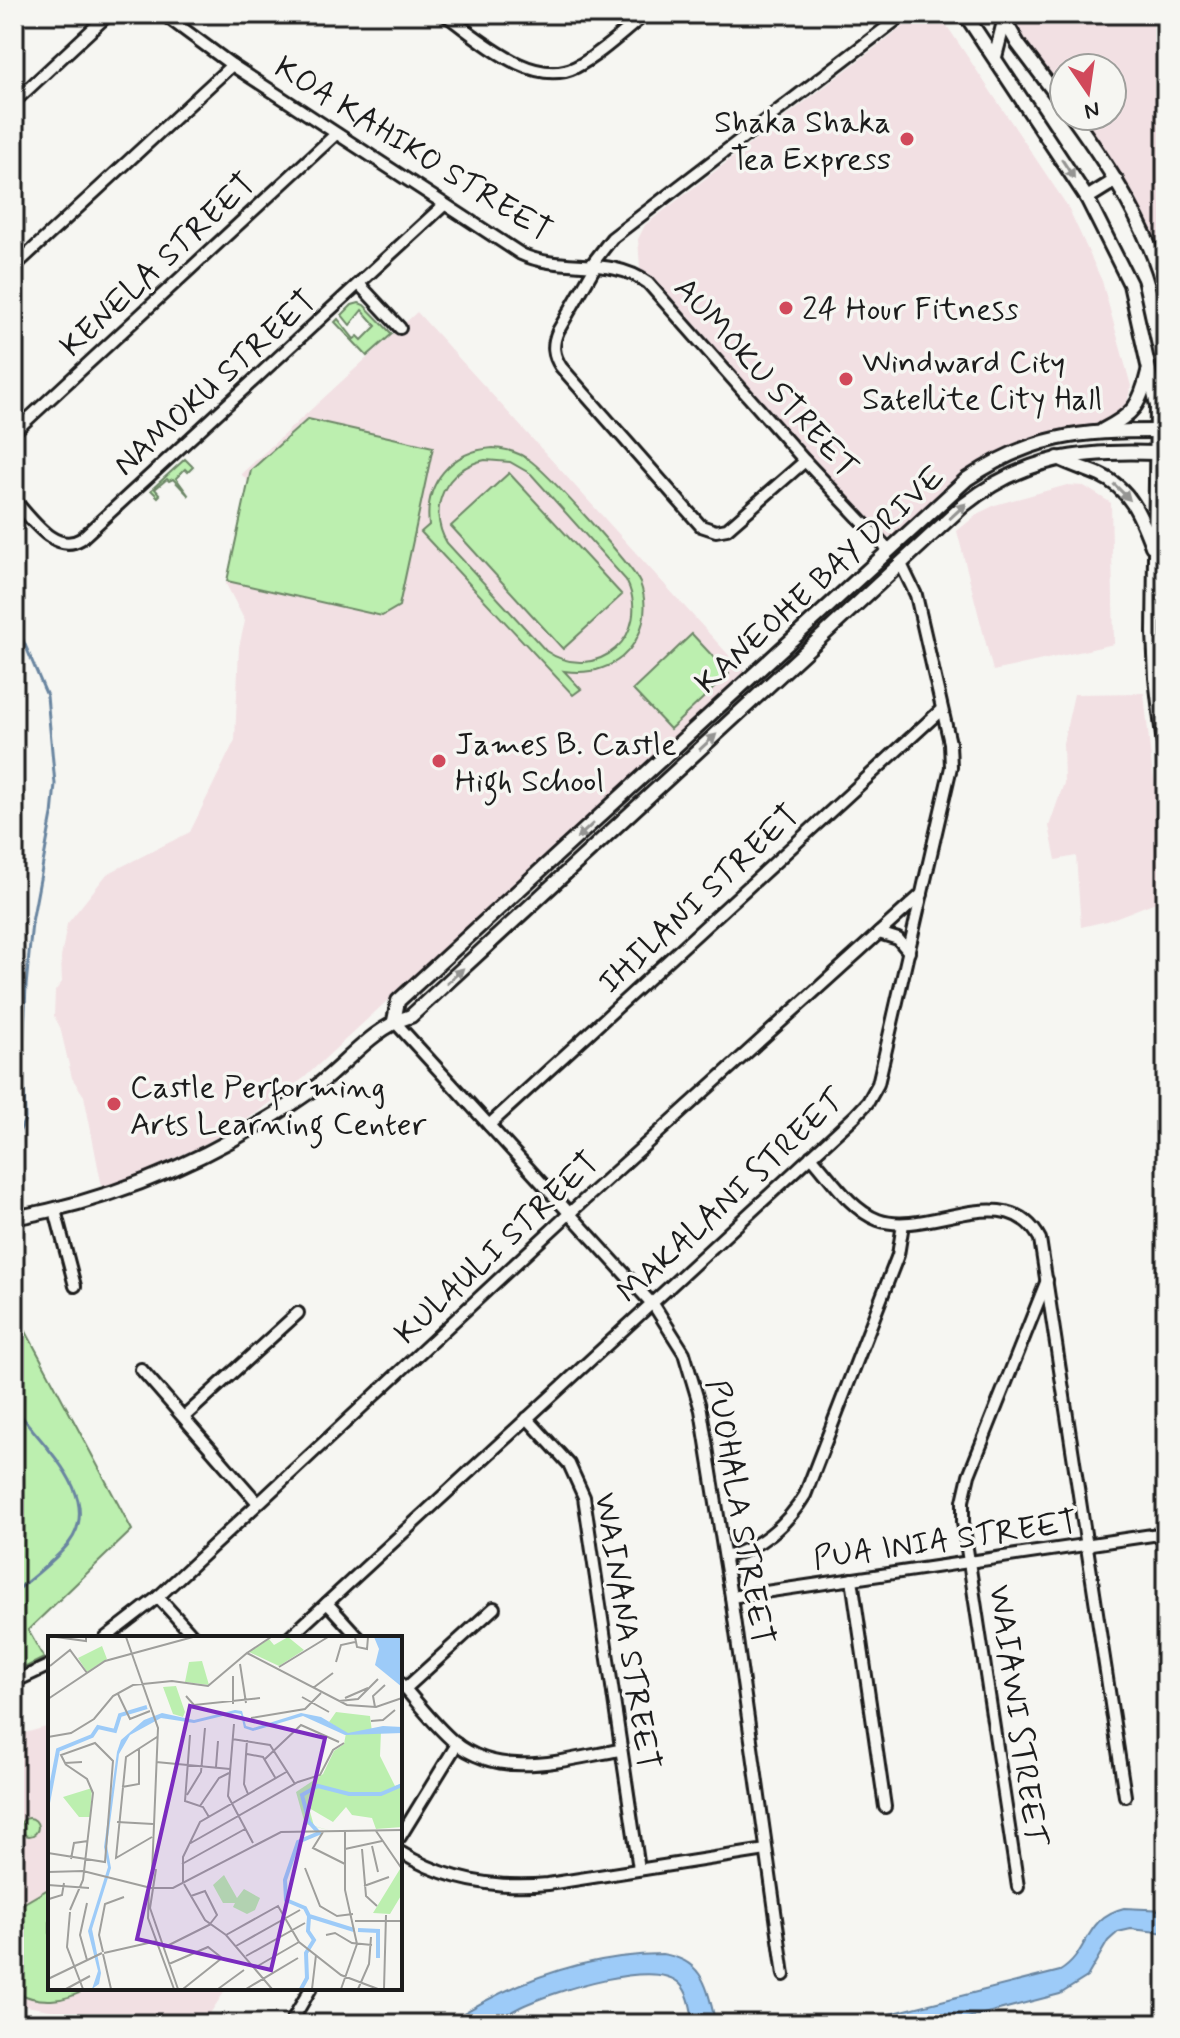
<svg xmlns="http://www.w3.org/2000/svg" width="1180" height="2038" font-family="Mynerve,sans-serif">
	<style>
		.built { fill: #f2e0e3 }
		.green { fill: #bcefaf; stroke: #6c8666; stroke-width: 2; fill-rule: evenodd }
		.water { fill: #9dcbf8; stroke: #6985a0; stroke-width: 2 }
		.lines { fill: none; stroke-linecap: round; stroke-linejoin: round }
		.stream { stroke: #6985a0; stroke-width: 3 }
		.minor-casing { stroke: #1c1c1c; stroke-width: 16 }
		.major-casing { stroke: #1c1c1c; stroke-width: 18 }
		.highway-casing { stroke: #1c1c1c; stroke-width: 20 }
		.minor { stroke: #f6f6f2; stroke-width: 10 }
		.major { stroke: #f6f6f2; stroke-width: 12 }
		.highway { stroke: #f6f6f2; stroke-width: 14 }
		.oneway { fill: #949492 }
		.poi-dot { fill: #d1495b; stroke: #f6f6f2; stroke-width: 3 }
		.labels { text-anchor: middle; stroke-width: 7; stroke-linejoin: round; paint-order: stroke }
		.poi-label { font-size: 32px; fill: #1c1c1c; stroke: #f6f6f2; text-anchor: start }
		.street-label { font-size: 32px; fill: #1c1c1c; stroke: #f6f6f2 }
		.inset-river { fill: none; stroke: #9dcbf8; stroke-width: 4 }
		.inset-road { fill: none; stroke: #9f9f9c; stroke-width: 2 }
		.view { fill: #7b2cbf; fill-opacity: 0.15; stroke: #7b2cbf; stroke-width: 4 }
		.inset-edge { fill: none; stroke: #1c1c1c; stroke-width: 4 }
	</style>
	<rect width="100%" height="100%" fill="#f6f6f2"/>
	<filter id="ink" filterUnits="userSpaceOnUse"><feTurbulence type="fractalNoise" baseFrequency=".0125" numOctaves="2"/><feDisplacementMap in="SourceGraphic" scale="16" xChannelSelector="R" yChannelSelector="G"/><feConvolveMatrix kernelMatrix="1 2 1 2 8 2 1 2 1" color-interpolation-filters="sRGB"/></filter>
	<g filter="url(#ink)">
		<!-- built -->
		<g class="built">
			<polygon points="919,14 936,15 943,20 1068,207 1102,281 1131,386 1127,403 1114,418 1098,424 1043,435 991,460 897,535 884,538 875,534 666,293 640,268 638,239 645,225"/>
			<polygon points="1028,14 1166,14 1166,316 1151,254 1076,116 1112,116 1112,68 1064,68 1064,100 1020,42 1017,29 1020,20"/>
			<polygon points="417,312 745,673 631,783 473,921 304,1078 255,1114 203,1145 147,1171 102,1187 84,1096 72,1078 60,1027 54,1016 55,991 62,982 61,958 67,924 107,874 190,832 235,740 239,647 245,621 226,584 248,481 241,474"/>
			<polygon points="1067,485 1084,486 1111,503 1114,644 993,671 957,531 979,513 995,505"/>
			<polygon points="1144,693 1152,769 1166,835 1166,898 1107,921 1081,927 1076,856 1056,860 1049,826 1064,783 1063,743 1074,694"/>
			<polygon points="50,1726 50,1988 227,1988 203,2024 131,2024 14,2004 14,1736"/>
		</g>
		<!-- green -->
		<g class="green">
			<polygon points="359,303 364,305 392,334 367,356 335,322 338,319 354,339 358,336 362,340 376,326 362,310 350,325 342,315 352,305"/>
			<polygon points="308,419 433,447 399,606 382,616 227,581 251,470"/>
			<path d="M493,448C506,449 518,452 528,459C546,471 632,565 640,583C650,609 643,639 622,657C605,671 585,674 564,671L581,689L573,695L421,532L429,525C424,483 451,451 493,448ZM485,460L510,462L531,474L626,580C654,635 596,685 546,651L447,543C426,508 446,468 485,460Z"/>
			<polygon points="185,459 193,467 188,472 185,469 176,478 189,496 173,479 169,481 167,479 155,489 160,495 158,497 151,490"/>
			<polygon points="509,473 622,595 563,649 451,526"/>
			<polygon points="692,634 729,674 670,729 633,690"/>
			<polygon points="14,1309 132,1530 28,1630 44,1658 14,1673"/>
			<circle cx="29" cy="1827" r="9"/>
			<path d="M50,1888V1988H88C65,2003 38,2004 14,1991V1909Z"/>
		</g>
		<!-- water -->
		<g class="water">
			<path d="M1124,1908L1166,1910V1933L1131,1929L1118,1932L1108,1941L1087,1977L1060,1994L945,2024H862L882,2016L1060,1971C1090,1953 1083,1918 1124,1908Z"/>
			<path d="M662,1954C705,1960 707,1989 716,2024H694C691,2011 690,1994 680,1984C655,1958 557,1991 527,2004C514,2009 497,2022 483,2024C471,2026 458,2024 446,2024C511,1982 584,1955 662,1954Z"/>
		</g>
		<g class="lines">
			<!-- stream -->
			<g class="stream">
				<polyline points="14,619 47,696 55,784 52,815 32,922 26,986 23,1053 25,1119 14,1144"/>
				<path d="M14,1406C39,1443 105,1496 69,1543C54,1562 32,1577 14,1593"/>
			</g>
			<!-- minor casing -->
			<g class="minor-casing">
				<g id="minor">
					<path d="M163,14L232,65L521,254C562,273 610,255 648,283L805,461L888,549"/>
					<path d="M444,14C479,38 532,89 576,67C601,54 624,31 646,14"/>
					<polyline points="14,102 109,14"/>
					<polyline points="592,264 612,238 904,14"/>
					<path d="M596,265L558,331C552,345 553,355 561,367L701,526L716,531L727,529L805,461"/>
					<polyline points="14,267 232,65"/>
					<polyline points="359,284 400,328"/>
					<polyline points="14,432 336,134"/>
					<path d="M14,500C31,517 54,555 81,539L444,205"/>
					<polyline points="879,933 898,939 909,952"/>
					<polyline points="394,1021 655,1307 684,1353 701,1410 731,1597 784,1975"/>
					<polyline points="489,1125 941,710"/>
					<path d="M811,1156C830,1177 851,1210 878,1220C928,1238 1007,1177 1040,1239L1125,1796"/>
					<polyline points="55,1210 75,1286"/>
					<polyline points="141,1369 258,1503"/>
					<polyline points="184,1417 298,1313"/>
					<polyline points="527,1418 569,1464 584,1497 639,1869"/>
					<path d="M725,1557C758,1549 787,1525 805,1495L898,1255L903,1224"/>
					<polyline points="852,1579 885,1807"/>
					<polyline points="158,1597 195,1638"/>
					<polyline points="731,1597 1166,1533"/>
					<polyline points="327,1603 359,1638"/>
					<polyline points="105,1638 158,1597 572,1211 922,894"/>
					<polyline points="289,1638 855,1116 868,1102 878,1084 951,767 950,743 916,595 901,564"/>
					<polyline points="14,1682 50,1665"/>
					<path d="M400,1683C418,1703 434,1725 454,1742C502,1781 566,1759 620,1750"/>
					<polyline points="405,1689 494,1608"/>
					<polyline points="400,1837 457,1744"/>
					<path d="M400,1852C445,1880 495,1889 548,1884L766,1850"/>
					<polyline points="1018,1887 963,1522 963,1501 969,1475 1047,1280"/>
					<polyline points="290,2024 311,1988"/>
				</g>
			</g>
			<!-- major casing -->
			<g class="major-casing">
				<g id="major">
					<polyline points="965,14 1087,198 1130,284 1157,406 1154,632 1156,678 1166,762"/>
					<polyline points="1001,14 1018,44 1064,105"/>
					<polyline points="995,57 1005,18"/>
					<path d="M1072,116C1111,170 1151,231 1166,297"/>
					<polyline points="1087,198 1116,180"/>
					<path d="M1103,430C1134,414 1140,405 1148,372"/>
					<path d="M1058,458C1072,465 1086,469 1100,475C1131,489 1141,517 1152,546"/>
					<path d="M394,1021L398,1001L967,479C1032,435 1080,431 1156,431"/>
					<path d="M14,1218C123,1198 219,1155 309,1092C343,1068 371,1028 411,1016L964,505C1024,457 1081,450 1156,453"/>
				</g>
			</g>
			<!-- highway casing -->
			<g class="highway-casing">
				<g id="highway">
					<polyline points="1156,431 1166,431"/>
					<polyline points="1156,453 1166,453"/>
				</g>
			</g>
			<!-- minor -->
			<use href="#minor" class="minor"/>
			<!-- major -->
			<use href="#major" class="major"/>
			<!-- highway -->
			<use href="#highway" class="highway"/>
		</g>
		<!-- one-way arrows -->
		<defs><path id="oneway-solid" d="M-6-.8H1V-3.2L6.5 0L1 3.2V.8H-6Z" transform="scale(2)"/></defs>
		<g class="oneway">
			<use href="#oneway-solid" transform="translate(1068 169) rotate(57)"/>
			<use href="#oneway-solid" transform="translate(1122 492) rotate(45)"/>
			<use href="#oneway-solid" transform="translate(958 511) rotate(-43)"/>
			<use href="#oneway-solid" transform="translate(708 742) rotate(-43)"/>
			<use href="#oneway-solid" transform="translate(585 831) rotate(137)"/>
			<use href="#oneway-solid" transform="translate(455 976) rotate(-43)"/>
		</g>
	</g>
	<!-- markers -->
	<g class="poi-dot">
		<circle cx="907" cy="139" r="8"/>
		<circle cx="786" cy="308" r="8"/>
		<circle cx="846" cy="379" r="8"/>
		<circle cx="439" cy="761" r="8"/>
		<circle cx="114" cy="1104" r="8"/>
	</g>
	<g class="labels">
		<!-- poi labels -->
		<g class="poi-label">
			<text x="891" y="132" text-anchor="end">Shaka Shaka<tspan x="891" dy="37">Tea Express</tspan></text>
			<text x="802" y="319">24 Hour Fitness</text>
			<text x="862" y="372">Windward City<tspan x="862" dy="37">Satellite City Hall</tspan></text>
			<text x="455" y="754">James B. Castle<tspan x="455" dy="37">High School</tspan></text>
			<text x="130" y="1097">Castle Performing<tspan x="130" dy="37">Arts Learning Center</tspan></text>
		</g>
		<!-- street labels -->
		<g class="street-label">
			<text transform="translate(414 148) rotate(32)" y="11">KOA KAHIKO STREET</text>
			<text transform="translate(157 264) rotate(-43)" y="11">KENELA STREET</text>
			<text transform="translate(767 377) rotate(48)" y="11">AUMOKU STREET</text>
			<text transform="translate(214 382) rotate(-42)" y="11">NAMOKU STREET</text>
			<text transform="translate(819 579) rotate(-42)" y="11">KANEOHE BAY DRIVE</text>
			<text transform="translate(698 898) rotate(-43)" y="11">IHILANI STREET</text>
			<text transform="translate(730 1195) rotate(-43)" y="11">MAKALANI STREET</text>
			<text transform="translate(496 1247) rotate(-43)" y="11">KULAULI STREET</text>
			<text transform="translate(741 1512) rotate(80)" y="11">PUOHALA STREET</text>
			<text transform="translate(945 1539) rotate(-8)" y="11">PUA INIA STREET</text>
			<text transform="translate(628 1631) rotate(81)" y="11">WAINANA STREET</text>
			<text transform="translate(1019 1715) rotate(82)" y="11">WAIAWI STREET</text>
		</g>
	</g>
	<!-- overview -->
	<g transform="translate(48 1636)">
		<rect width="354" height="354" fill="#f6f6f2"/>
		<path d="M240,1L256,14L231,30L201,16L221,3L226,9ZM54,10L59,23L39,36L30,22ZM154,25L161,49L137,46L141,26ZM128,50L137,76L135,81L125,78L115,51ZM288,76L322,80L324,96L333,95L332,120L347,150L354,148V191L328,193L324,182L304,179L298,171L285,186L261,172L266,190L284,195L257,188L248,156L275,138L286,115L296,108L298,97L281,86ZM44,152L42,181H31L15,161ZM352,233L354,258L342,278L325,277ZM176,239L189,262L196,253L212,262L207,274L199,278L185,271L187,267H175L165,249Z" fill="#bcefaf"/>
		<path d="M326,1H354V51L327,29L331,13ZM187,74L194,75L198,90L205,92L253,77L273,81L300,97L335,90L354,91V97L297,99L255,80L205,95L196,92L193,78L187,77L146,87L113,82L82,99L71,118L59,210L63,232L44,293L53,337L51,348L44,353L50,335L40,295L60,231L56,211L69,116L73,104L96,84L114,77L146,84Z" fill="#9dcbf8"/>
		<path class="inset-river" d="M0,167L10,114L44,100L50,91L67,95L72,79L99,71M306,294L261,280L257,272L238,264L237,244L250,206L271,197L261,186L254,159L270,150L301,158H333L354,149M310,294L330,295V322M253,353L259,342L258,317L266,304L260,295L261,281"/>
		<path class="inset-road" d="M8,1L38,5V1M78,1L110,92L104,237M307,1L309,11L319,13L320,1M199,17L223,1M288,26L293,9L307,6M192,28L198,67M2,30L22,14L39,37M231,31L280,1M265,52L285,37M70,58L82,83L102,75M138,60L146,69L212,62M254,61L281,76M297,62L320,52M0,63L57,25L145,1M291,65L310,63L330,43M185,68V40M327,71L325,60L337,49M203,82L257,73L273,57M323,85L335,84L347,74M186,88L180,160L205,207M142,99L137,165L155,171L161,181M0,101L23,97L46,83L65,60L85,49L124,45L160,50L199,17L299,69L328,71L354,62M184,103L222,109L247,148M199,104L196,148L200,158M199,118L215,121L228,143M217,123L253,89L291,106M108,126L182,133M17,128L39,143L45,157L35,244L22,274M168,131L170,105M74,151L91,148V113M139,159L153,136L157,92M152,170L171,142L181,137M69,186L105,188M328,195L354,233M275,196L265,212L297,228M104,201L68,222L78,121L109,101M141,208L250,146L272,139L285,114L296,107M324,210L330,236M297,213L334,205M314,213L318,260L329,270M0,217L57,226L65,125L47,107L13,119L17,127L34,126M23,223L26,207L40,205M134,228L197,193M257,232L272,270L289,280L305,278M108,233L102,272L130,353M0,236L35,235L103,252M135,246V221L152,186L240,135M136,248L157,284L178,299L224,353M0,249L41,252M316,250L341,241M101,251L100,282L126,353M103,252H125L233,196L354,194M143,260L157,255L169,279L162,288M1,263L14,259L16,247M22,276L19,311L35,353M307,285H354M178,299L230,270L251,306L293,339L330,353M278,299L287,297L304,307L324,309M188,310L252,274M115,312L163,288M55,316L51,299L57,268L76,261M56,317L109,305M55,318L63,353M198,320L257,287M39,324L32,299L39,267M121,328L160,311L174,322L135,353M208,331L251,306M0,343L54,317M18,353L42,340M170,353L196,334M198,353L250,322M264,353L268,319M293,353L309,308L297,254V196M310,353L321,328L323,301M336,353L338,279"/>
		<path class="view" d="M142,70L277,102L223,334L89,303Z"/>
		<rect width="354" height="354" class="inset-edge"/>
	</g>
	<!-- margin -->
	<rect width="1180" height="2038" fill="none" stroke="#f6f6f2" stroke-width="48"/>
	<rect x="24" y="24" width="1132" height="1990" fill="none" stroke="#1c1c1c" stroke-width="3" filter="url(#ink)"/>
	<!-- north arrow -->
	<g transform="translate(1088 92) rotate(167)"><circle r="38" fill="#f6f6f2" stroke="#9f9f9c" stroke-width="2"/>
	<path d="M0-6L14 30L0 20L-14 30Z" fill="#d1495b"/>
	<text y="-12" font-size="22" font-weight="bold" text-anchor="middle" fill="#1c1c1c">N</text>
	</g>
</svg>
